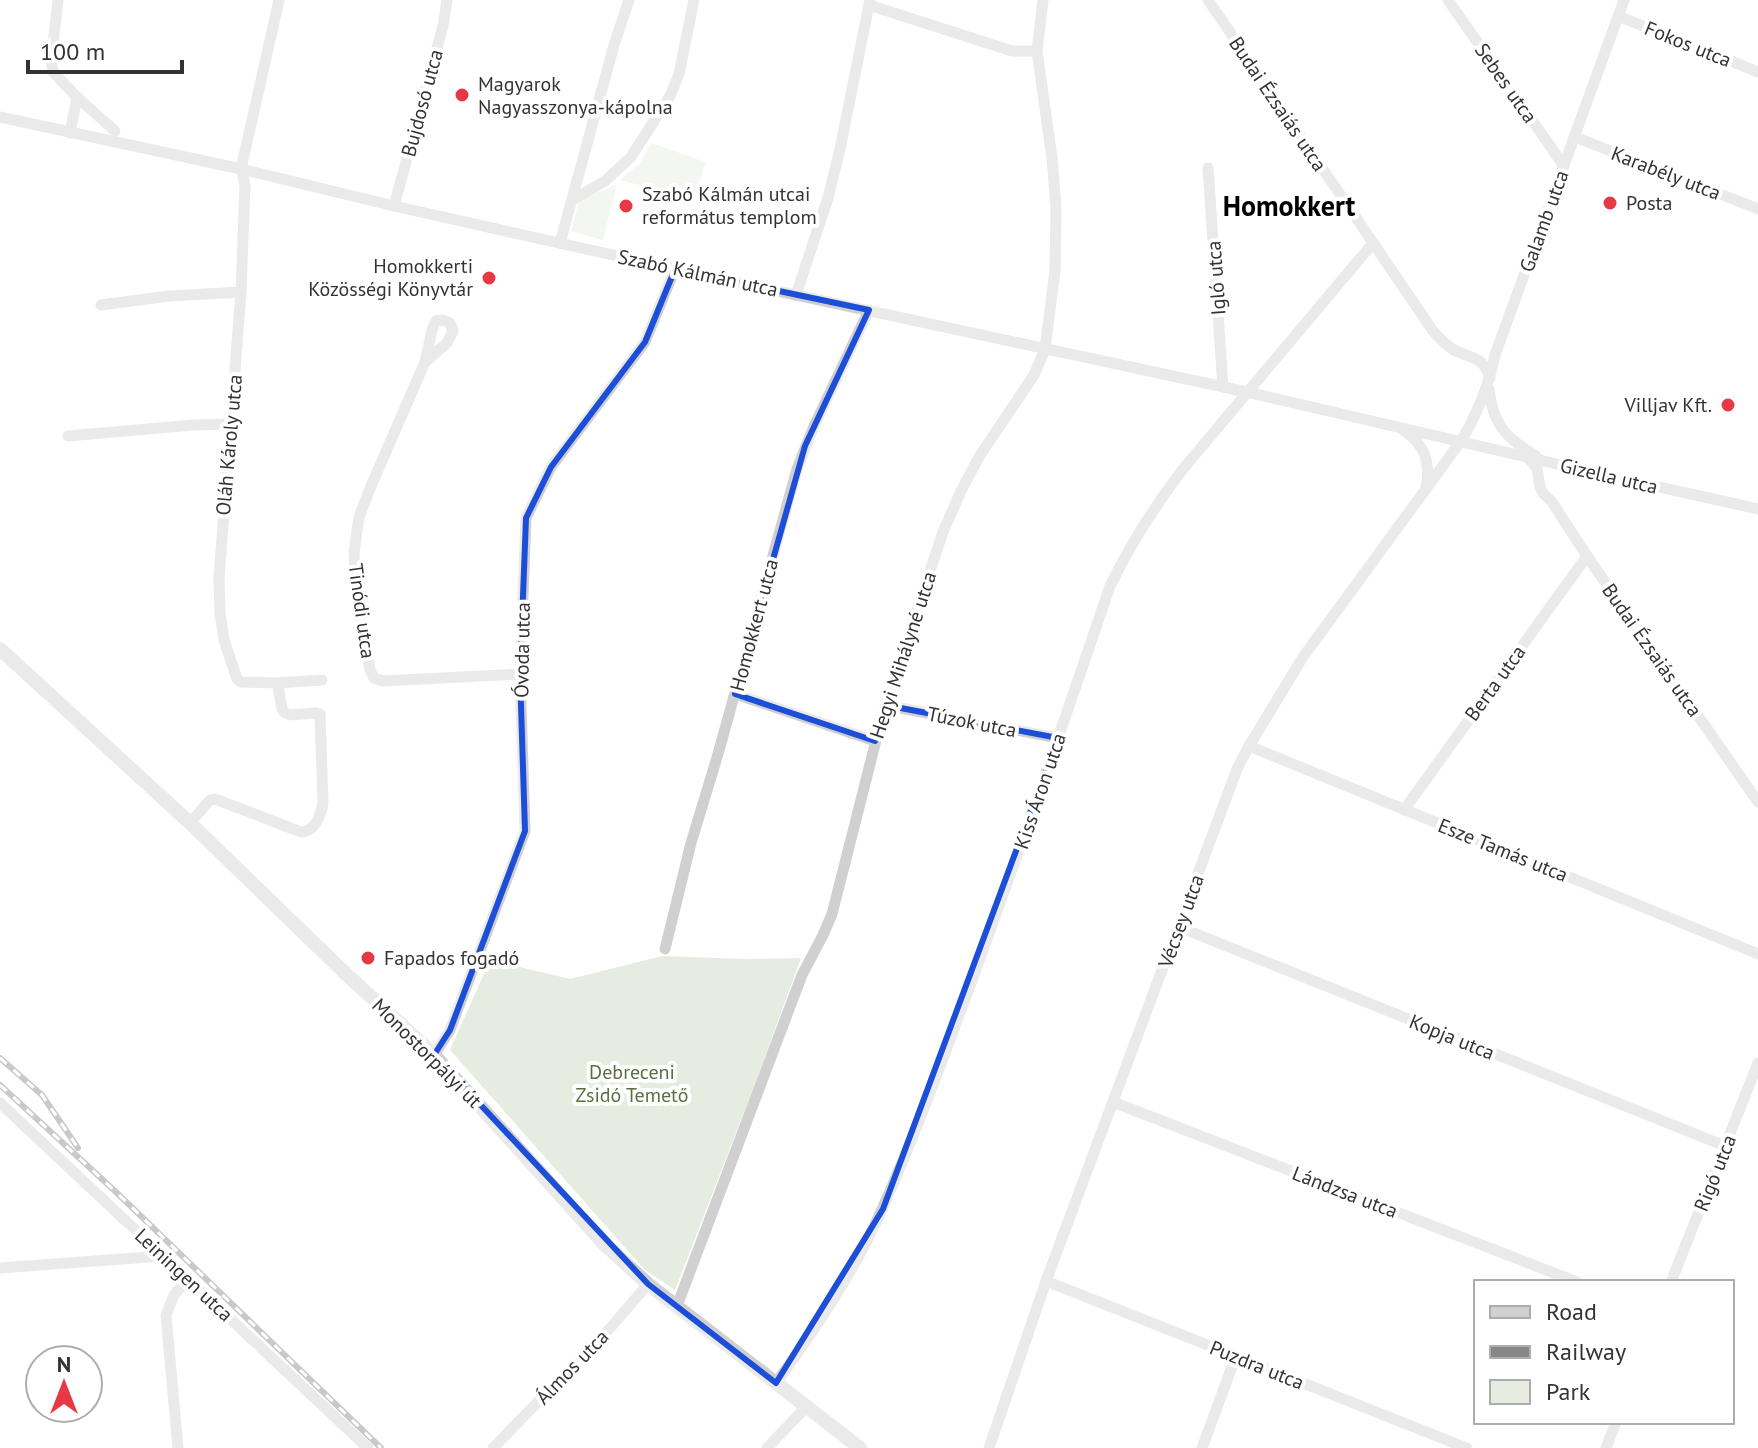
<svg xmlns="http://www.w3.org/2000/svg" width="1758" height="1448" font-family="'PT Sans',sans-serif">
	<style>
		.green { fill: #e6ecdf }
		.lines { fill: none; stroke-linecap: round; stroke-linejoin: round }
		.minor { stroke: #d0d0d0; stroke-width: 11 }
		.tertiary { stroke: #d0d0d0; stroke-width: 14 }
		.rail-casing { stroke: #888; stroke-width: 6 }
		.rail { stroke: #fff; stroke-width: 3; stroke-dasharray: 9; stroke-linecap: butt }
		.marked { fill: none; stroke: #1d4ed8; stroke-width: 6; stroke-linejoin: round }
		.poi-dot { fill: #e63946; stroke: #fff; stroke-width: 3 }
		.labels { text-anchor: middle; stroke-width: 8; stroke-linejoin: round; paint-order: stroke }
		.street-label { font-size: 20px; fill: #333; stroke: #fff }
		.poi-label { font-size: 20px; fill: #333; stroke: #fff; text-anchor: start }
		.park-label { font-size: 20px; fill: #56703f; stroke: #fff }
		.district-label { font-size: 28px; font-weight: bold; fill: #000; stroke: #fff }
	</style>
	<rect width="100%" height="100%" fill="#fff"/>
	<!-- green -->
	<g class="green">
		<polygon points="651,143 706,162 693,199 620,180 640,163"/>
		<polygon points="617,184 603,240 571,231 579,201"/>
		<polygon points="662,956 743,959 801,958 754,1086 675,1290 645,1270 450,1050 490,960 570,979"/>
	</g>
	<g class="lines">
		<!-- minor -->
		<g class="minor">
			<polyline points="58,0 51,62 54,73 77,97 70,133"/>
			<path d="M1208,0L1433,331C1439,338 1446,345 1454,350C1472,359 1483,356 1490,378"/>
			<polyline points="1448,0 1564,166"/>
			<polyline points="869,5 1012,51 1037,51"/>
			<polyline points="1618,16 1758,72"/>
			<polyline points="77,97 115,131"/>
			<polyline points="0,117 241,169 394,206 675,269 1247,392 1578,469 1758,509"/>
			<polyline points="1575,137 1758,209"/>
			<polyline points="1208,168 1223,387"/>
			<polyline points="574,199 605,181 631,157 670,96 679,74 694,0"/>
			<polyline points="394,206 443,26 447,0"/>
			<polyline points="560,243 614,45 629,0"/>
			<polyline points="796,295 828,198 840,149 870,0"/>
			<polyline points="101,305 169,296 241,292"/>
			<polyline points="425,362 432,330 436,321 443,320 450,323 453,331 447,343 425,362 371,486 359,517 354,553 356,595 370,670 374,678 383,681 520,674"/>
			<path d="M1489,389C1493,425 1506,438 1536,456"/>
			<path d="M1403,430C1425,444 1431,463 1426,487"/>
			<polyline points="68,436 193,425 231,424"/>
			<polyline points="1528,458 1537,468 1540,487 1543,493 1552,502 1587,556 1758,802"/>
			<polyline points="276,683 322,680"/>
			<polyline points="735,694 875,741"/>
			<polyline points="885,705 1058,738"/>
			<polyline points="1249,746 1758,954"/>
			<polyline points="1404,810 1587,556"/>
			<path d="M190,823L210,800L215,799L301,832C314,832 320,817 323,804L320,714L316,713L290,715L285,713L282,709L278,686L276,683L241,682L237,679L224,640L220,613L219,578L241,292L245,185L241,169L279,0"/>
			<polyline points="1179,927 1725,1146"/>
			<polyline points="665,949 691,843 718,754 797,469 814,426 869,310"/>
			<polyline points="434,1055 450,1030 525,831 520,674 526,518 551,467 645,342 675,269"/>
			<polyline points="1113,1102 1577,1282"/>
			<polyline points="0,1103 368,1448"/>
			<polyline points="0,1268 163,1256"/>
			<polyline points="1046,1281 1467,1448"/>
			<polyline points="1671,1282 1758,1063"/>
			<polyline points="677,1306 802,975 823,935 832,914 885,705 943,532 961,491 979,457 1034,375 1045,349 1055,271 1056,209 1052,158 1037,51 1043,0"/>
			<path d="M776,1383C816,1328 856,1269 883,1207C917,1131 945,1053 974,975C1021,846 1066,716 1110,586C1131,543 1154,507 1183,469L1373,243"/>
			<polyline points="178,1448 166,1315 174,1295 188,1279"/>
			<polyline points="493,1448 611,1327 648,1284"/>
			<polyline points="767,1448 807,1406"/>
			<path d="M989,1448L1046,1281L1237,769L1249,746L1303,657L1461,441C1478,413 1488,387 1495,355L1624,0"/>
			<polyline points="1202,1448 1236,1356"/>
			<polyline points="1606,1448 1616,1422"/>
		</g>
		<!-- tertiary -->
		<polyline class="tertiary" points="0,649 190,823 344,972 434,1055 605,1245 648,1284 860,1448"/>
		<!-- rail casing -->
		<g class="rail-casing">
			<g id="rail">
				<polyline points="0,1058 42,1095 78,1148"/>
				<polyline points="0,1085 116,1192 381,1448"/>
			</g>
		</g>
		<!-- rail -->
		<use href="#rail" class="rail"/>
	</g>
	<!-- marked area -->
	<path d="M0 0H1758V1448H0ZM675,269L869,310L805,446L735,694L875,741L885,705L1058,738L883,1209L776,1383L648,1284L434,1055L450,1030L525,831L520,674L526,518L551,467L645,342Z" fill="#fff" fill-opacity=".55" fill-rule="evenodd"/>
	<path class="marked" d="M675,269L869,310L805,446L735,694L875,741L885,705L1058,738L883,1209L776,1383L648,1284L434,1055L450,1030L525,831L520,674L526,518L551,467L645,342Z"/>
	<!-- markers -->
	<g class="poi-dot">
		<circle cx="462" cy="95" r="8"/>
		<circle cx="1610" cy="203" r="8"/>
		<circle cx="626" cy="206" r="8"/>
		<circle cx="489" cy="278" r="8"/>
		<circle cx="1728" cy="405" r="8"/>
		<circle cx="368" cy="958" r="8"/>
	</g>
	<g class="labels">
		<!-- street labels -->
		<g class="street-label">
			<text transform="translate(1688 44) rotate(22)" y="7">Fokos utca</text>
			<text transform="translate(1506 83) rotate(55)" y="7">Sebes utca</text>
			<text transform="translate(422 103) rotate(-75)" y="7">Bujdosó utca</text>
			<text transform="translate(1278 104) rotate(56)" y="7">Budai Ézsaiás utca</text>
			<text transform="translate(1666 173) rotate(21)" y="7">Karabély utca</text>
			<text transform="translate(1544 221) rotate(-70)" y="7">Galamb utca</text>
			<text transform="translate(698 273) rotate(12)" y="7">Szabó Kálmán utca</text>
			<text transform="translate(1216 278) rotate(-94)" y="7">Igló utca</text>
			<text transform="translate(229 445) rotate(-85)" y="7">Oláh Károly utca</text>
			<text transform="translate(1609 476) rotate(13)" y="7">Gizella utca</text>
			<text transform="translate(362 611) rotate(82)" y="7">Tinódi utca</text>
			<text transform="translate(754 625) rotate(-75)" y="7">Homokkert utca</text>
			<text transform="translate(522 650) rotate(-89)" y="7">Óvoda utca</text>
			<text transform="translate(1652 650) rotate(55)" y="7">Budai Ézsaiás utca</text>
			<text transform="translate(903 655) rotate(-72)" y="7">Hegyi Mihályné utca</text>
			<text transform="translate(1495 683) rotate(-54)" y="7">Berta utca</text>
			<text transform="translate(972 722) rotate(11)" y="7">Túzok utca</text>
			<text transform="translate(1040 791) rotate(-71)" y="7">Kiss Áron utca</text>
			<text transform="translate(1503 850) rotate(22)" y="7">Esze Tamás utca</text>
			<text transform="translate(1181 921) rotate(-70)" y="7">Vécsey utca</text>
			<text transform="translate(1452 1037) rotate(22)" y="7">Kopja utca</text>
			<text transform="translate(427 1053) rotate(45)" y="7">Monostorpályi út</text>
			<text transform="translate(1715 1173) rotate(-68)" y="7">Rigó utca</text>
			<text transform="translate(1345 1192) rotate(21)" y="7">Lándzsa utca</text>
			<text transform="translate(184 1275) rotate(43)" y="7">Leiningen utca</text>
			<text transform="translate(1257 1365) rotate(22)" y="7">Puzdra utca</text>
			<text transform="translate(572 1367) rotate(-46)" y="7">Álmos utca</text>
		</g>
		<!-- poi labels -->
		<g class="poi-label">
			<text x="478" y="91">Magyarok<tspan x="478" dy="23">Nagyasszonya-kápolna</tspan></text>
			<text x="642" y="201">Szabó Kálmán utcai<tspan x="642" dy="23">református templom</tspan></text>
			<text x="1626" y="210">Posta</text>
			<text x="473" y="273" text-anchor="end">Homokkerti<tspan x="473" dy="23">Közösségi Könyvtár</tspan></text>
			<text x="1712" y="412" text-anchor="end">Villjav Kft.</text>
			<text x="384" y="965">Fapados fogadó</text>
		</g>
		<!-- park labels -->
		<g class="park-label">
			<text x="632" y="1079">Debreceni<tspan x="632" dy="23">Zsidó Temető</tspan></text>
		</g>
		<!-- district labels -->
		<g class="district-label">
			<text x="1289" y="216">Homokkert</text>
		</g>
	</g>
	<!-- legend -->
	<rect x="1474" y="1280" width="260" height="144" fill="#ffffff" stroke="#adadad" stroke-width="2"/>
	<rect x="1490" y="1306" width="40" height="12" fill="#d0d0d0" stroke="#adadad" stroke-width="2"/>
	<text x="1546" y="1320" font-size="24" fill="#333333">Road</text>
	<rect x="1490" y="1346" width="40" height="12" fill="#888888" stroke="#adadad" stroke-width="2"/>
	<text x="1546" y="1360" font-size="24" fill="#333333">Railway</text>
	<rect x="1490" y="1380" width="40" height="24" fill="#e6ecdf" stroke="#adadad" stroke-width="2"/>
	<text x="1546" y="1400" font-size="24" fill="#333333">Park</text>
	<!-- north arrow -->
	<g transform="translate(64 1384)"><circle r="38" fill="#ffffff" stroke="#adadad" stroke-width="2"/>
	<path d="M0-6L14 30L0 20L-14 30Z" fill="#e63946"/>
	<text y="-12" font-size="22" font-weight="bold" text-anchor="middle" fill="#333333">N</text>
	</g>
	<!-- scale -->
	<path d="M28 60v12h154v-12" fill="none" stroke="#333333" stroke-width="4"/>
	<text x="40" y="60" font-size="24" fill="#333333" stroke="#ffffff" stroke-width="6" paint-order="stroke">100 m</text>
</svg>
